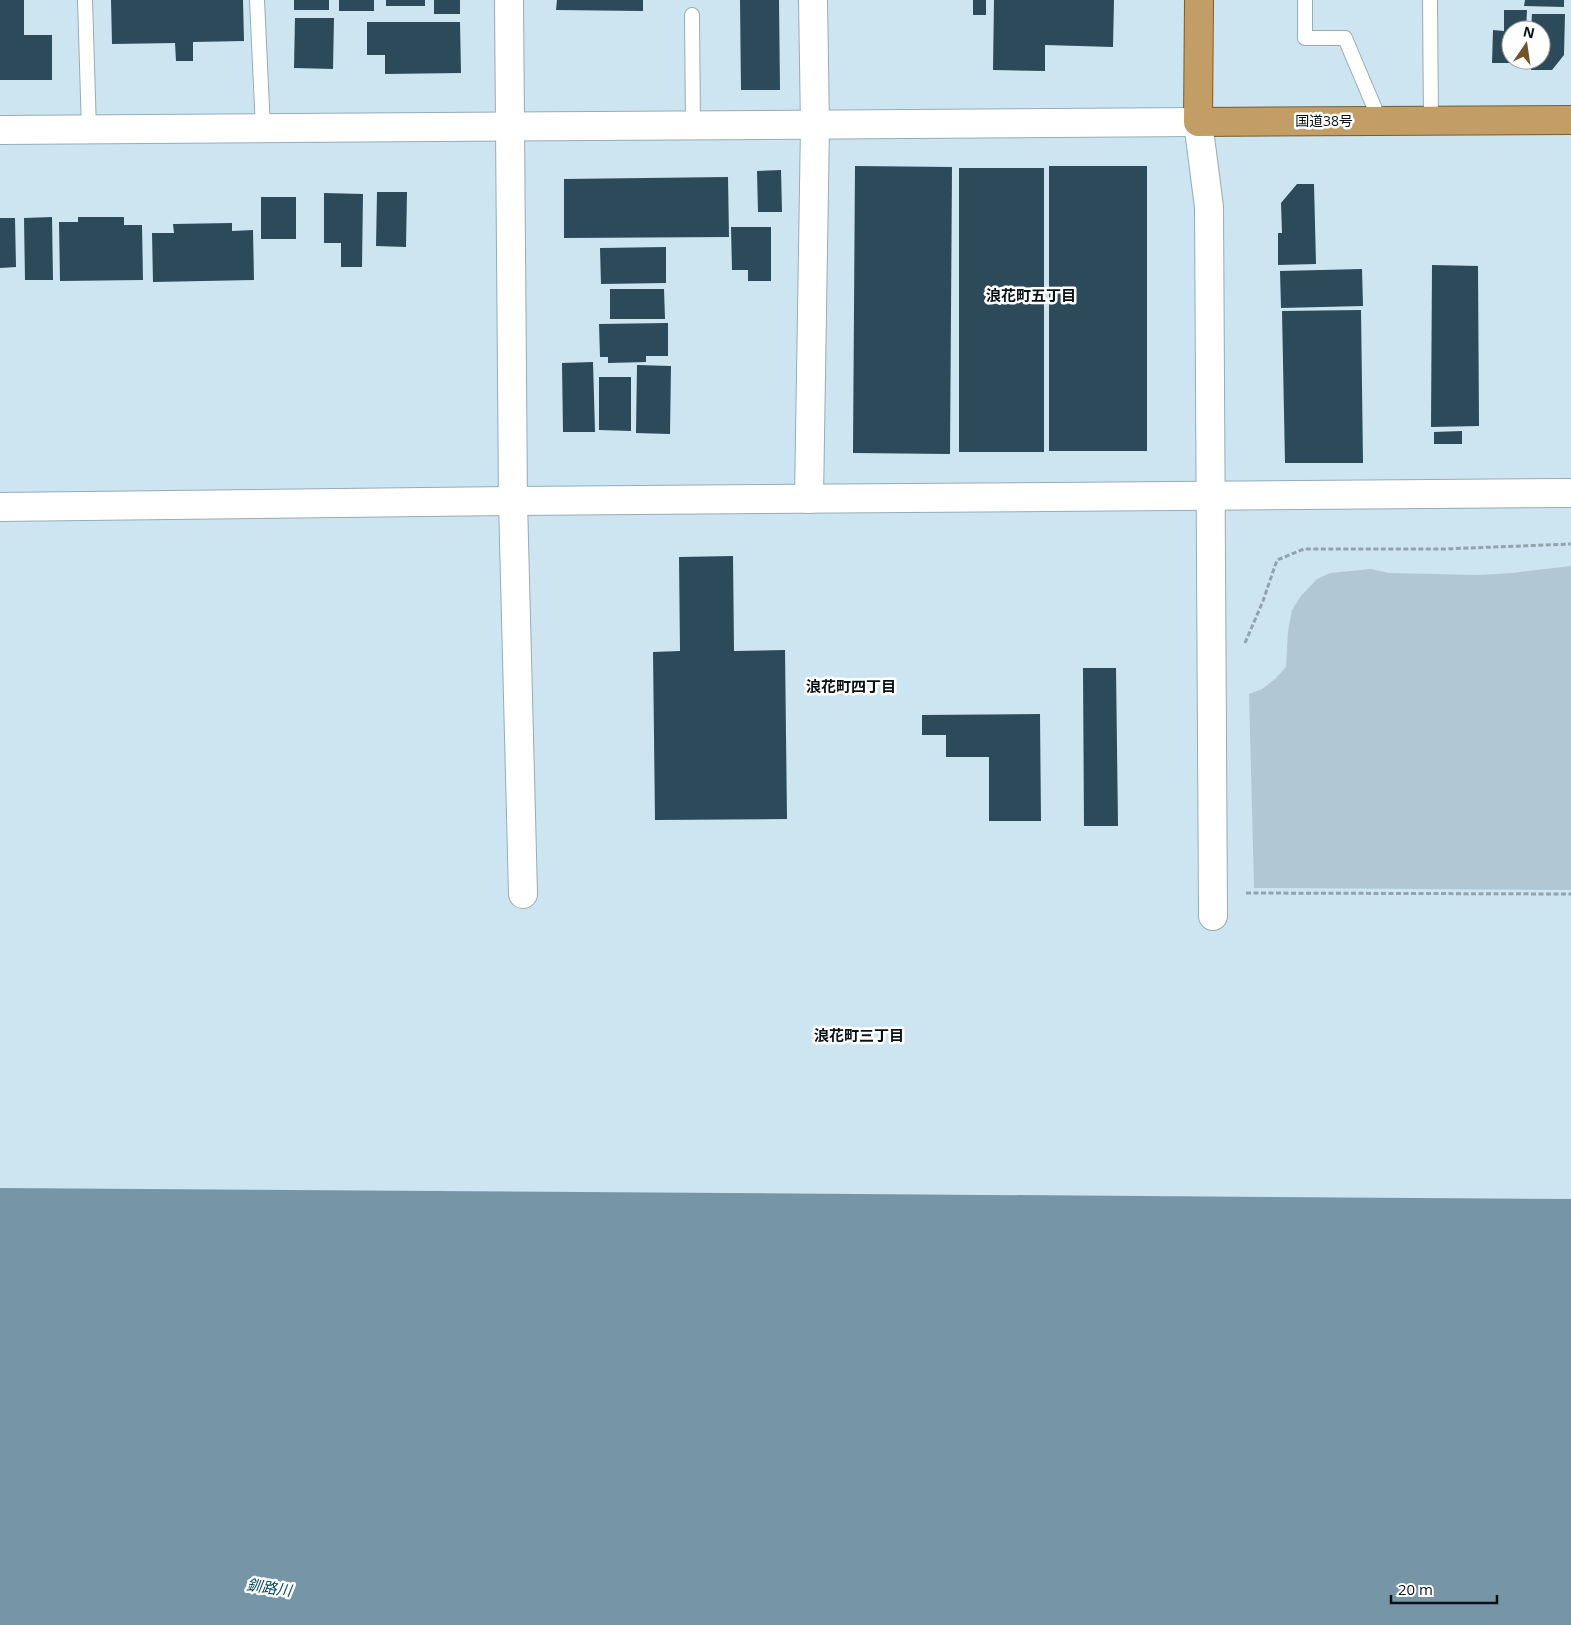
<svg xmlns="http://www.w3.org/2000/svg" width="1571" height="1625" font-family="'Open Sans','Noto Sans JP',sans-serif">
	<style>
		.green { fill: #b1c8d4 }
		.water { fill: #7696a7 }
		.building { fill: #2c4a59 }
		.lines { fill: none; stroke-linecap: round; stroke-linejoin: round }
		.service-casing { stroke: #96acb8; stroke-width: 16 }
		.minor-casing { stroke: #96acb8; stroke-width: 30 }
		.tertiary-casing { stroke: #96acb8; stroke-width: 30 }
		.trunk-casing { stroke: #775d30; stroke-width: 30 }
		.path { stroke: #91a4ad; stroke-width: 3; stroke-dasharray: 5 2.5; stroke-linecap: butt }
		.service { stroke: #fff; stroke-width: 14 }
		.minor { stroke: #fff; stroke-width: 28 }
		.tertiary { stroke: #fff; stroke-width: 28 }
		.trunk { stroke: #c29e66; stroke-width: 28 }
		.labels { text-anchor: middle; stroke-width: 5; stroke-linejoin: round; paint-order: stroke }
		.street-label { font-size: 14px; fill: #091115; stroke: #fff }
		.neighbourhood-label { font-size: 15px; font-weight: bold; fill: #091115; stroke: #fff }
		.water-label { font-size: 15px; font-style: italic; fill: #00455e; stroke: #fff }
	</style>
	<rect width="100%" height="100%" fill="#cde5f1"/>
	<!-- green -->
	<polygon class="green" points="1571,566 1571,890 1254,888 1249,694 1262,689 1275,679 1286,667 1288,631 1292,610 1301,596 1317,579 1330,573 1371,569 1389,573 1479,575 1512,573"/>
	<!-- water -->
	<polygon class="water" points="0,1188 1571,1199 1571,1625 0,1625"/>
	<!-- building -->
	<g class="building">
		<polygon points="0,0 24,0 24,35 52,35 52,80 0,80"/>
		<polygon points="111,0 243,0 244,41 193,42 193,61 176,61 175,43 112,44"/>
		<rect x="294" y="0" width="35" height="10"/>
		<rect x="339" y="0" width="35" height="11"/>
		<rect x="386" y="0" width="39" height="6"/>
		<rect x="434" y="0" width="26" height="14"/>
		<polygon points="557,0 643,0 643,11 556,10"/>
		<polygon points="740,0 779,0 780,90 741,90"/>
		<rect x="973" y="0" width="13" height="15"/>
		<polygon points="994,0 1114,0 1113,47 1045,45 1045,71 993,70"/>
		<polygon points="1525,0 1564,0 1564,7 1524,6"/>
		<polygon points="1504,10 1527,10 1526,30 1511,30 1511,60 1526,60 1526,63 1492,63 1493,30 1504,31"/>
		<polygon points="1532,14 1565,14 1564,55 1552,70 1531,70 1531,60 1541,60 1541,30 1531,30"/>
		<polygon points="295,18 334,18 333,69 294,68"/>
		<polygon points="367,22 460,22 461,73 385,74 385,55 367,55"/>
		<polygon points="855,166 952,167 950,454 853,453"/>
		<rect x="1049" y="166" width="98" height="285"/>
		<rect x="959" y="168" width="85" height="284"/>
		<polygon points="781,170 782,212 758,212 757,171"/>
		<polygon points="728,177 729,237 564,238 564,179"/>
		<polygon points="1297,184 1314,184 1316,264 1278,265 1278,233 1282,233 1281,203"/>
		<polygon points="377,192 407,192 406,247 376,246"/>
		<polygon points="324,193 363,194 362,267 341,267 341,243 324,243"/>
		<rect x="261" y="197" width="35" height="42"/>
		<polygon points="52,217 53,280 25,280 24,218"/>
		<polygon points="78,217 124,217 124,225 142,225 143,280 60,281 59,222 78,222"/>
		<polygon points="0,218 15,218 16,267 0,268"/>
		<polygon points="232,223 232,231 253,230 254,280 153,282 152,233 174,233 173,224"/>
		<polygon points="731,227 771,227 771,281 748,281 748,270 732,270"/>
		<polygon points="666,247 666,283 601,284 600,248"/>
		<polygon points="1432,265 1478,266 1479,426 1431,427"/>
		<polygon points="1362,269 1363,306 1281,308 1280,271"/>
		<polygon points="610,289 664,289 665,319 610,319"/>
		<polygon points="1361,310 1363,463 1285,463 1282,311"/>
		<polygon points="668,323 668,356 646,356 646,362 608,363 608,357 600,357 599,324"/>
		<polygon points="593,362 595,432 563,432 562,363"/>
		<polygon points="637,365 671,366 670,434 636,433"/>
		<polygon points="599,377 631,377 631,431 599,430"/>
		<polygon points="1462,431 1462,444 1434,444 1434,432"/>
		<polygon points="733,556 734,651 785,650 787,819 655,820 653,652 680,651 679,557"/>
		<polygon points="1083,668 1116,668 1118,826 1084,826"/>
		<polygon points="1040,714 1041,821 989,821 989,757 946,757 946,735 922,735 922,715"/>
	</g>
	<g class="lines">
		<!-- service casing -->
		<g class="service-casing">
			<g id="service">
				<polyline points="85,0 89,130"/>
				<polyline points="257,0 263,129"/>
				<polyline points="1305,0 1305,38 1345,38 1380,121"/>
				<polyline points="1430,0 1431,121"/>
				<polyline points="692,15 693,126"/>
			</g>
		</g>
		<!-- minor casing -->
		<g class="minor-casing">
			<g id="minor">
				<polyline points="509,0 513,501 523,894"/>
				<polyline points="1198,122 1209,207 1213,916"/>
				<polyline points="809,499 815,125 813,0"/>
			</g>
		</g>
		<!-- tertiary casing -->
		<g class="tertiary-casing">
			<g id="tertiary">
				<polyline points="0,130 1198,122"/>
				<polyline points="0,507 513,501 1571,493"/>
			</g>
		</g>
		<!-- trunk casing -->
		<g class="trunk-casing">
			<polyline id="trunk" points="1199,0 1198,122 1571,120"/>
		</g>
		<!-- path -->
		<g class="path">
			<polyline points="1245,643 1263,601 1277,560 1304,549 1444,549 1571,544"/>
			<polyline points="1246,893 1571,894"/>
		</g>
		<!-- service -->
		<use href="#service" class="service"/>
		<!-- minor -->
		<use href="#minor" class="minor"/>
		<!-- tertiary -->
		<use href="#tertiary" class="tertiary"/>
		<!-- trunk -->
		<use href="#trunk" class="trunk"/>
	</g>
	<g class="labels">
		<!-- street labels -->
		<g class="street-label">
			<text x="1324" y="126">国道38号</text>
		</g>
		<!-- neighbourhood labels -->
		<g class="neighbourhood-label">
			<text x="1031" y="301">浪花町五丁目</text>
			<text x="851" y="692">浪花町四丁目</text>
			<text x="859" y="1041">浪花町三丁目</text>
		</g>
		<!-- water labels -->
		<g class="water-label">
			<text transform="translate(269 1588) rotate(8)" y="5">釧路川</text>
		</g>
	</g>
	<!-- north arrow -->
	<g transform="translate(1526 45) rotate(13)"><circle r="24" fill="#ffffff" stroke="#9da0a1"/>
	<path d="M0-4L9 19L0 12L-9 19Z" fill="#715528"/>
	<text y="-8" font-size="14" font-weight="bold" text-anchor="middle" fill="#091115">N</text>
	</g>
	<!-- scale -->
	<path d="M1391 1595v8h106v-8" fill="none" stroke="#091115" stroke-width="2.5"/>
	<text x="1398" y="1595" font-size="15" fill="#091115" stroke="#ffffff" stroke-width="4" paint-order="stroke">20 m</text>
</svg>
